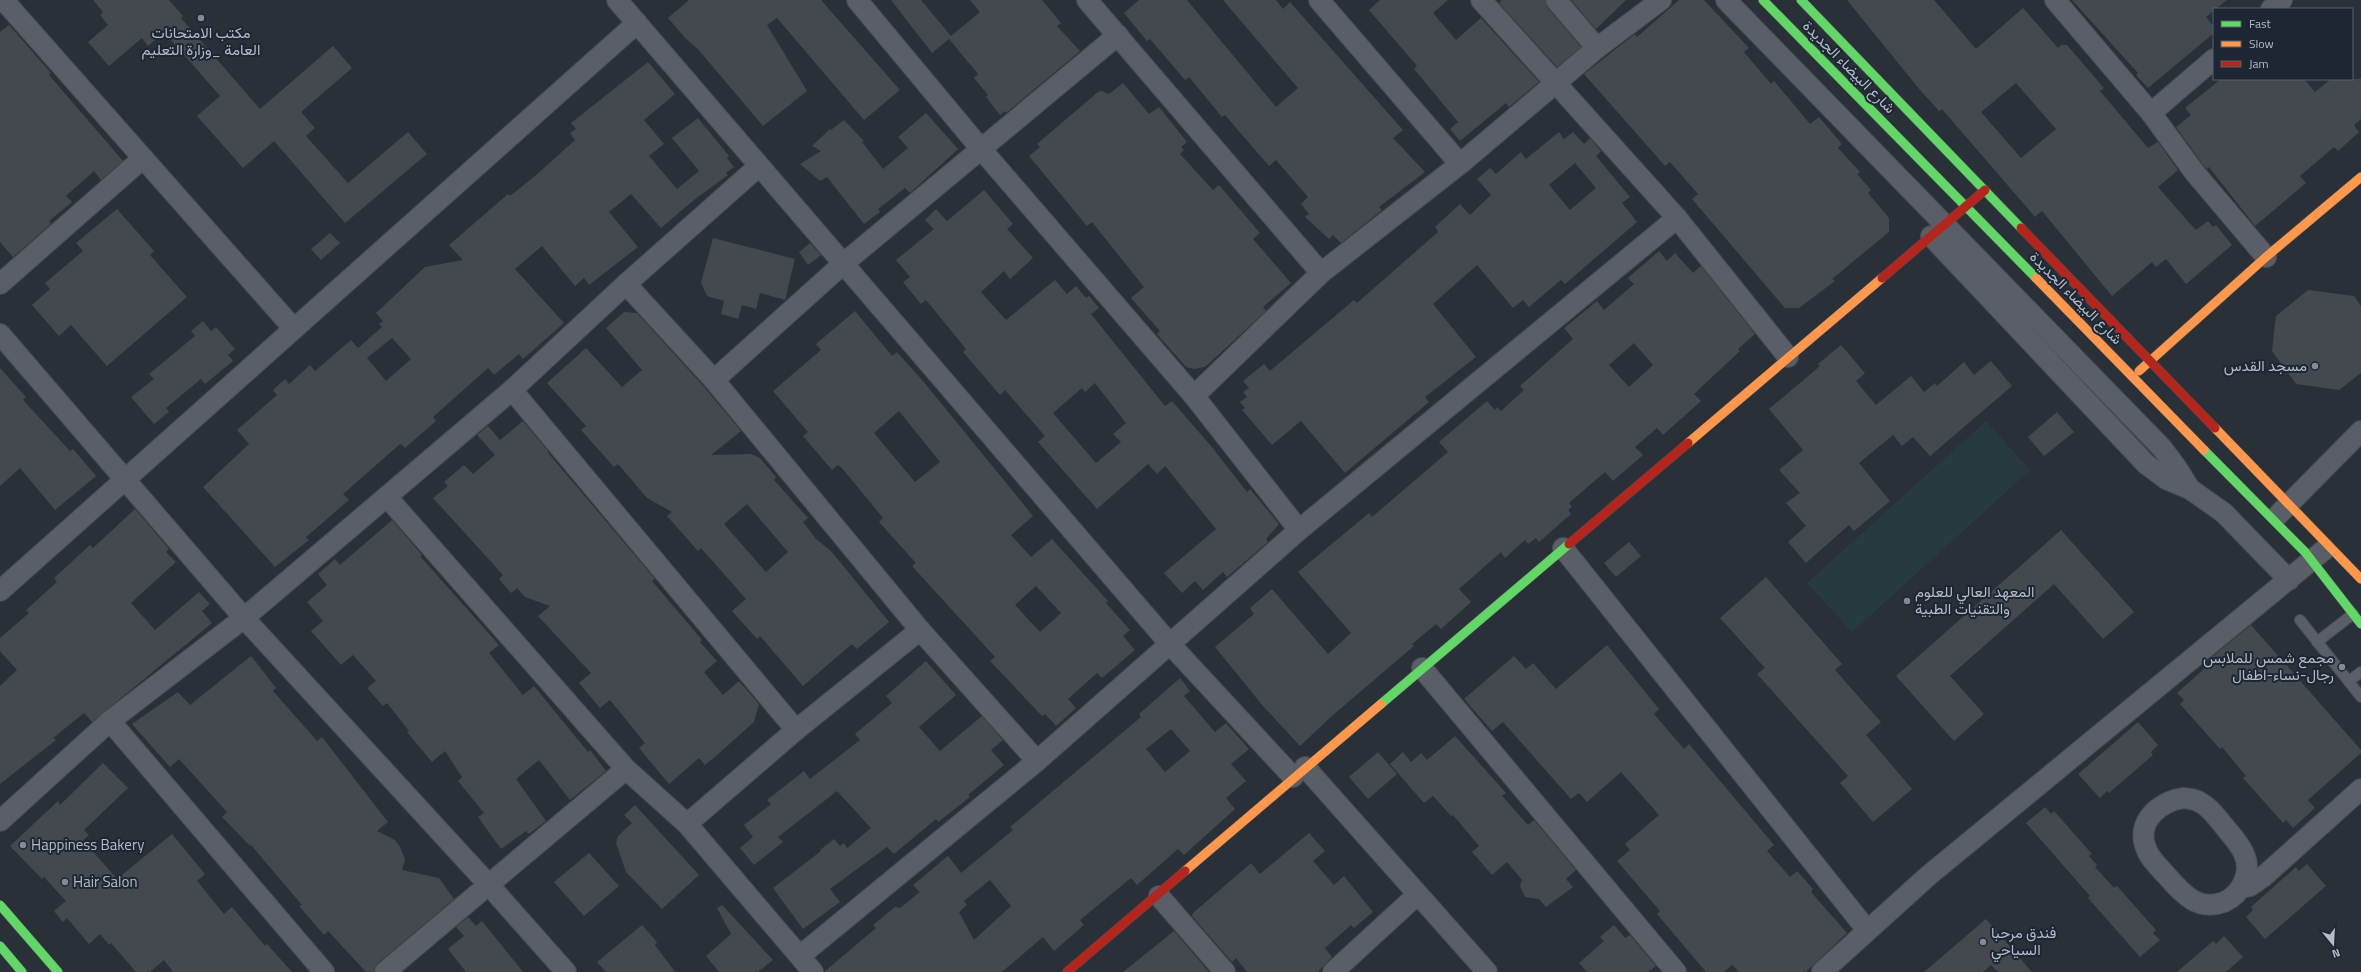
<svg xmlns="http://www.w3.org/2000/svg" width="2361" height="972" font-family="'Titillium Web',Vazirmatn,sans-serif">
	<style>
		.green { fill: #273a3e }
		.building { fill: #444950; fill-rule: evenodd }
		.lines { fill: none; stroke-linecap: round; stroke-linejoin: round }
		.lane-casing { stroke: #484c53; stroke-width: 12 }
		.street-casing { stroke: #484c53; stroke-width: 22 }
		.fast-casing { stroke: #484c53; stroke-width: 10 }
		.slow-casing { stroke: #484c53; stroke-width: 10 }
		.jam-casing { stroke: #484c53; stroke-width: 10 }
		.lane { stroke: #5a5e66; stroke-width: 10 }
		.street { stroke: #5a5e66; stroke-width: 20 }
		.fast { stroke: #63d668; stroke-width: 9 }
		.slow { stroke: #ff974d; stroke-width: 9 }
		.jam { stroke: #b3261e; stroke-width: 9 }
		.poi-dot { fill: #848b96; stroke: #1d2633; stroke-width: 1.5 }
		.labels { text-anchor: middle; stroke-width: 4; stroke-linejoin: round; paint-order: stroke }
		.poi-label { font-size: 15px; fill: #b4bcc9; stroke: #1d2633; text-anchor: start }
		.street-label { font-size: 15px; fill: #b4bcc9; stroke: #1d2633 }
	</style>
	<rect width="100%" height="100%" fill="#2a3038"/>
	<!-- green -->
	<polygon class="green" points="1986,421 2030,470 1852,632 1807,583"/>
	<!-- building -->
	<g class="building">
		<polygon points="93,0 169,0 183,16 181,18 260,109 333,46 352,68 301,112 315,128 306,136 348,183 408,132 427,154 345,223 274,141 243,168 197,116 220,96 164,32 148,46 142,38 109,66 88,42 108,25 100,15 103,12"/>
		<polygon points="689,0 821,0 900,90 864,120 777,18 767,25 807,91 763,126 697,48 686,39 668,18"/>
		<polygon points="891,0 921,0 951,36 980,12 970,0 1042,0 1061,23 1057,26 1080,51 1006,113 1005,111 1000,115 986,97 988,95 974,78 978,74 949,39 932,53"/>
		<polygon points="1139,0 1187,0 1276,107 1298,88 1223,0 1276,0 1283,9 1290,2 1403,130 1393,138 1425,172 1379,207 1382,210 1341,243 1333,235 1329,239 1305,217 1309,214 1301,204 1308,197 1276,160 1269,166 1225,115 1222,117 1189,77 1185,80 1150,39 1147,41 1124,13"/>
		<polygon points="1380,0 1448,0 1433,13 1456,40 1481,18 1539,82 1509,107 1506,103 1460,141 1450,129 1458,122 1414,69 1417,66 1369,10"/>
		<polygon points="1502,0 1545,0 1547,7 1581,47 1557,67 1499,3"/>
		<polygon points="1571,0 1626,0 1596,29"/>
		<polygon points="1679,0 1704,0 1749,48 1744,52 1771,84 1774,81 1810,124 1819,117 1842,144 1838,148 1860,172 1857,174 1871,190 1868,193 1889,218 1889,232 1832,279 1835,281 1799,308 1785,308 1692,199 1698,194 1670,162 1665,166 1584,74 1635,34 1637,37"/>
		<path d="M1847,0H1934L1976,49L2023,8L2058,48L2061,45H2067L2104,88L2100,91L2148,148L2158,142L2178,170L2158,187L2186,219L2196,230L2208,221L2213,227L2216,225L2232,245L2186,284L2166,259L2156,267L2152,262L2112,296L2042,211L2035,217L1942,109L1939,111L1920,90ZM2016,83L2056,129L2021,158L1981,112Z"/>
		<polygon points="2072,0 2227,0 2206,17 2214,27 2214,33 2148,88 2136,75 2138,73"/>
		<polygon points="9,25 51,73 49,75 123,161 101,180 94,171 66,196 72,202 49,221 51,224 13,257 0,242 0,32"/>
		<path d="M648,62L675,94L644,120L664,144L649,156L677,189L699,171L672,138L698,118L729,156L727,158L734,167L726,173L728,175L694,200L661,228L631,194L609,212L638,247L589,285L584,278L575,286L542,246L515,269L564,323L523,359L519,354L494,375L488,368L433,417L436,421L405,448L401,444L399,445L343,494L349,500L306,537L309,540L275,567L203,487L249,444L237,430L277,395L273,390L285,379L289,384L310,365L315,371L351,340L358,348L382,327L379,324L383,321L376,313L425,267L463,260L449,245L508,194L510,196L535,176L575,140L570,133L576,129L571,123ZM392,338L411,359L386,381L367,358Z"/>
		<polygon points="2221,79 2304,79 2315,92 2331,79 2361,79 2361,119 2354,125 2359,132 2338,151 2334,147 2300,176 2306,183 2255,226 2209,167 2207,169 2204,166 2176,127 2191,115 2185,108"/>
		<polygon points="1123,83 1149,114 1159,107 1187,142 1181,147 1184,150 1180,154 1213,190 1219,185 1260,233 1253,239 1291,283 1263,307 1266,311 1205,367 1194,369 1186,367 1157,334 1160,331 1131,298 1144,287 1092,222 1087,226 1029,156 1040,147 1037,144 1098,92 1102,91 1109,94"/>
		<polygon points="926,113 958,149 910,193 905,188 878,209 880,212 864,224 827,177 820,181 800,164 821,151 812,146 830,129 831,130 844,120 864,141 862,142 883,169 908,148 898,137"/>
		<path d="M1559,132L1564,139L1573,132L1584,144L1590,138L1601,151L1596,156L1630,197L1622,203L1637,222L1565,284L1561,280L1529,307L1523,300L1513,308L1477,265L1433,304L1476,357L1425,397L1429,402L1345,473L1301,421L1272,445L1242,410L1245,408L1240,402L1247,397L1243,392L1249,388L1243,381L1264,364L1270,371L1354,300L1357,303L1438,232L1435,227L1460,204L1470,215L1491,195L1477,179L1490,168L1496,174L1521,152L1526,159ZM1575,163L1596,188L1570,210L1549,185Z"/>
		<path d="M984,190L1013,224L1007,229L1033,258L1010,279L1004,271L981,292L1006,320L1055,280L1067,294L1076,286L1086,298L1089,296L1099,308L1091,314L1165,406L1172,401L1211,446L1247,492L1250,489L1279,524L1266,539L1268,542L1227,577L1223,572L1203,590L1195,581L1182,593L1164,573L1216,529L1165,466L1157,474L1148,464L1097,509L1038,442L1045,436L1005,390L1000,395L963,352L966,349L926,300L921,304L903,282L910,277L896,260L934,229L925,220L936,209L947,221ZM1095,383L1126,423L1113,434L1121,442L1096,463L1053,413L1082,388L1085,392Z"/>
		<polygon points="117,209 154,251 150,255 187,297 107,366 71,325 59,336 32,305 50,289 45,283 83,251 76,243"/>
		<polygon points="330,233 340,243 321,260 311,249"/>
		<polygon points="713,238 795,259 785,300 760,293 756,309 742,305 738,319 721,314 724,301 707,296 701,283"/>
		<polygon points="810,243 821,255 808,265 799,252"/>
		<path d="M1659,251L1667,261L1675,253L1693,273L1701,266L1755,334L1738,349L1740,351L1694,394L1701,401L1663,435L1657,428L1635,447L1643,455L1613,481L1605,472L1569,503L1572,507L1568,510L1571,514L1539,542L1536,538L1528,544L1525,540L1505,558L1501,552L1459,589L1471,602L1441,629L1436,624L1412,644L1414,646L1333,715L1300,746L1263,706L1215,647L1254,614L1250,608L1272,589L1328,654L1351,633L1298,572L1369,513L1372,517L1448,452L1439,442L1487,401L1495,410L1497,407L1501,411L1524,390L1520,386L1573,339L1564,328L1597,301L1604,310L1634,284L1628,278ZM1634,343L1653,365L1629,387L1609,365Z"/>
		<polygon points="2308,290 2354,296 2361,306 2361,373 2339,390 2296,384 2272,351 2276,316"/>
		<path d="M855,311L892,356L897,352L923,381L1033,516L1011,535L1031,557L1052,539L1108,601L1106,603L1130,630L1123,636L1135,650L1102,678L1097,673L1068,699L1076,708L1056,726L1045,714L1042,716L990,661L995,657L912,566L916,563L879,522L883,518L842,468L838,465L832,470L803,436L808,432L773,391L821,350L816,344ZM899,411L940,462L915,482L874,433ZM1036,586L1061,613L1040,632L1015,605Z"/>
		<path d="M624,312L637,313L705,388L741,431L711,455L751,454L760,458L776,477L774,480L808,518L803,522L816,539L831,551L889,622L857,649L852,644L803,686L760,636L757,639L732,611L746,599L701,548L698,551L667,516L672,512L647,498L618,464L614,467L581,430L586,426L547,383L586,348L622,387L642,370L606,328ZM747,504L788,552L766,572L724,524Z"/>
		<polygon points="203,321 211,331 216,327 235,349 228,355 233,361 205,384 201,379 166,408 169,412 154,424 131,397 154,379 149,374 195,336 191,331"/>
		<polygon points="1841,345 1865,373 1856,381 1876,405 1911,376 1924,392 1935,383 1937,386 1964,362 1974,375 1991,361 2012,386 1930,456 1913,437 1902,446 1893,435 1859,463 1890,501 1854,531 1849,525 1806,563 1788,542 1806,526 1786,503 1800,493 1779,470 1803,450 1769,409 1820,366 1818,364"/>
		<polygon points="0,368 26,397 23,400 70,451 73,449 96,476 55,510 20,468 0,486"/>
		<polygon points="2057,412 2074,432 2044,456 2028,437"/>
		<polygon points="523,421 548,451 549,454 655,579 652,581 702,640 700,642 717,661 704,672 723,695 739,681 759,704 754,722 716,756 705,765 699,758 669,784 639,748 645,743 610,700 600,708 579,683 591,673 538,616 550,606 525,597 517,588 511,593 499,579 503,575 433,498 448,486 444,482 464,465 473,474 495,455 477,435 488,426 500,440"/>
		<polygon points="135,509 169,549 166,552 176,562 131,603 155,630 199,592 210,604 202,611 212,623 92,722 84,713 53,738 56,740 0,784 0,686 17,670 0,651 0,638 29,613 26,610 57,582 54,578 90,545 93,548"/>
		<polygon points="392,520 422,555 420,556 499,645 489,653 523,695 534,686 588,752 590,750 606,771 570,800 539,760 516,779 546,821 529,834 526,831 501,849 478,817 484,813 458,781 462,777 445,751 432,762 407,732 409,731 387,703 383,706 367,688 376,681 353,655 341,665 311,631 323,621 307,602 327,585 318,574 335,559 340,565"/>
		<polygon points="2061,530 2134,612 2103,639 2054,584 1950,676 1984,714 1954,741 1896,676"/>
		<polygon points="1629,542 1641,556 1616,577 1604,563"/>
		<polygon points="1766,577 1842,664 1835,670 1881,722 1866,735 1912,789 1873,822 1840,783 1848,776 1757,674 1765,668 1720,618"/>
		<polygon points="2251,625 2361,750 2361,753 2308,800 2315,808 2293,828 2286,820 2283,823 2243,778 2246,776 2222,747 2220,749 2180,704 2184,700 2177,693 2214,660 2212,657"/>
		<polygon points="1607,645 1659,709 1654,714 1684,749 1689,744 1774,845 1767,851 1790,877 1797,871 1813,889 1811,892 1847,933 1806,972 1739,972 1732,965 1724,972 1706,972 1657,914 1660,911 1617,861 1630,850 1625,844 1659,815 1621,772 1587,802 1579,793 1571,799 1503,722 1492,731 1464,699 1514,656 1526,669 1533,663 1556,689"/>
		<polygon points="251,656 276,688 273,691 317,741 322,737 388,822 377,831 395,840 400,847 405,859 402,870 439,878 454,899 378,963 374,972 366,972 328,931 324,935 299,906 302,905 251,845 250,846 222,817 227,812 179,759 170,767 132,724 178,692 190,705"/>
		<polygon points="926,661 956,695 919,727 940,751 982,716 1003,740 991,750 1004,765 968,795 970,797 938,822 936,819 894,854 887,847 830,889 840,902 803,929 773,888 821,851 820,850 834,839 840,846 844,843 847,848 871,828 837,791 778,837 783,842 754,865 740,848 753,837 744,825 771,804 767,800 804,771 810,779 860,740 855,734 892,703 886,696"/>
		<path d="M1180,678L1190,691L1184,696L1215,732L1226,723L1249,749L1231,764L1246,781L1226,798L1235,809L1184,855L1178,849L1137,885L1131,878L1080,920L1084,925L1054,951L1043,937L1002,972H824L876,928L873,925L895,907L900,908L920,892L913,885L948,856L961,873L1013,830L1010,827L1141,717L1139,714ZM1171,729L1190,751L1165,772L1146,749ZM990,880L1011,906L974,940L959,912L967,905L964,901Z"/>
		<polygon points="2138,722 2158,745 2151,752 2153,755 2109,793 2107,791 2100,798 2078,774"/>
		<polygon points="1455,736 1506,793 1502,796 1528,825 1534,820 1576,870 1566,879 1573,887 1546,907 1539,899 1525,897 1520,886 1522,880 1507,862 1492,875 1472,852 1479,846 1453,815 1451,816 1433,796 1424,803 1390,764 1403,752 1411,762 1421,753 1427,760"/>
		<polygon points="1378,752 1397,774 1368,799 1349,777"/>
		<polygon points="103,763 128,788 84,830 89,835 83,840 117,879 172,834 205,874 197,881 224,914 232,907 265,946 267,944 292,972 173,972 164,960 150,972 136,972 111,943 109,945 100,934 89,944 67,918 63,922 54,911 66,901 44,877 42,879 10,846 58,801 60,805"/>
		<polygon points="635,805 699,875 662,909 626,872 616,843 618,836 632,823 624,815"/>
		<polygon points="2045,807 2051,814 2054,811 2092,854 2089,856 2097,865 2095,867 2114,888 2117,886 2156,930 2153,933 2160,940 2140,957 2088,898 2090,896 2026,823"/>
		<polygon points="1309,833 1325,851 1313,861 1334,885 1344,876 1373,912 1354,928 1351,925 1325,948 1332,957 1318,972 1247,972 1236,958 1232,962 1192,916 1193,913 1251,863 1260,874"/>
		<polygon points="589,853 619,886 584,916 554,882"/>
		<polygon points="2307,864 2326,886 2265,939 2246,917 2253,910 2251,907 2296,867 2299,871"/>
		<polygon points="722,905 773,960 758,972 719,972 706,956 731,934 717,908"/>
		<polygon points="468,917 476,926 482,921 523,972 466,972 448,949 464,936 456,927"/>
		<polygon points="1986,919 2032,972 1998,972 1991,965 1983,972 1924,972"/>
		<polygon points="642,925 657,942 655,945 675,972 606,972 597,962"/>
		<polygon points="1614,925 1625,938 1630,935 1656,966 1648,972 1587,972 1579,963 1604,941 1600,937"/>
		<polygon points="1174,931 1209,972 1123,972"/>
		<polygon points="2224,936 2243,957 2226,972 2177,972 2213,941 2216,944"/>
	</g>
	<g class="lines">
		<!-- lane casing -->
		<g class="lane-casing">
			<g id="lane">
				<polyline points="2300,620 2361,697"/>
				<polyline points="2317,642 2353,614"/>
				<polyline points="2349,681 2361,672"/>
			</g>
		</g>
		<!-- street casing -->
		<g class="street-casing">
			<g id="street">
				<polyline points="617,0 1169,643 1293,777"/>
				<polyline points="857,0 981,149 1194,396 1299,530"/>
				<polyline points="1087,0 1321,273"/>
				<polyline points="1319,0 1460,164"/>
				<polyline points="1481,0 1677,218 1788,357"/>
				<polyline points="1556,0 1597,48"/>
				<polyline points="1726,0 2162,448 2177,468 2190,489"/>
				<polyline points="2055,0 2151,113 2195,173 2266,257"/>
				<polyline points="6,3 294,329"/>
				<polyline points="2271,9 2282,0"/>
				<polyline points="2151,113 2214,59"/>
				<polyline points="1931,236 2146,464 2166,479 2190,489 2224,513 2289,580"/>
				<polyline points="0,284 143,158"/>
				<polyline points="626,284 714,380 920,630 1037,761"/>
				<polyline points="0,334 244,618 488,884 566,972"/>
				<polyline points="714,380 844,263 1118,35"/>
				<polyline points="512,390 796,730"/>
				<polyline points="1194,396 1321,273 1460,164 1597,48 1661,0"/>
				<polyline points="387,497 626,769 687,824 813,972"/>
				<polyline points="2278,515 2361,431"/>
				<polyline points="1563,548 1867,930"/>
				<polyline points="0,591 637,23"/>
				<polyline points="1422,668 1676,972"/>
				<polyline points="110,721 324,972"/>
				<polyline points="1305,767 1487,972"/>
				<path d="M2184,798C2190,799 2196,799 2201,803C2211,808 2217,818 2224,826C2231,835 2240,844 2244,854C2252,872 2242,894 2224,902C2197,912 2182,893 2166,875C2159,867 2149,858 2146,848C2135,822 2160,801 2184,798Z"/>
				<polyline points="0,821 110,721 244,618 512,390 626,284 759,166"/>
				<polyline points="687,824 796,730 920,630"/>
				<polyline points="2241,888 2250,886 2263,877 2361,789"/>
				<polyline points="1159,896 1225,972"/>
				<polyline points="800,956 1037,761 1299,530 1677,218"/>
				<polyline points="385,972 626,769"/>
				<polyline points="1333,972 1417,895"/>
				<polyline points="1822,972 1928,876 2324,550"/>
			</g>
		</g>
		<!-- fast casing -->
		<g class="fast-casing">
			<g id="fast">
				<polyline points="1763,0 2036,278"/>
				<polyline points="1801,0 2021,228"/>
				<polyline points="2204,450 2305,552 2361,624"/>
				<polyline points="1381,704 1569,544"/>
				<polyline points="0,905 58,972"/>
				<polyline points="0,946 22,972"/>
			</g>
		</g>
		<!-- slow casing -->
		<g class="slow-casing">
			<g id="slow">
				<polyline points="2036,278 2204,450"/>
				<polyline points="2139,371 2266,257 2361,177"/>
				<polyline points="2215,428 2361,579"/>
				<polyline points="1688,443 1882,278"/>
				<polyline points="1185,871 1381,704"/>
			</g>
		</g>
		<!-- jam casing -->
		<g class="jam-casing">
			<g id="jam">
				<polyline points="2021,228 2215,428"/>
				<polyline points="1882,278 1985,190"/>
				<polyline points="1569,544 1688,443"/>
				<polyline points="1067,972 1185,871"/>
			</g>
		</g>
		<!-- lane -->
		<use href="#lane" class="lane"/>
		<!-- street -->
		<use href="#street" class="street"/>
		<!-- fast -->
		<use href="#fast" class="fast"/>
		<!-- slow -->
		<use href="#slow" class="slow"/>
		<!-- jam -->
		<use href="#jam" class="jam"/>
	</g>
	<!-- markers -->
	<g class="poi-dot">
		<circle cx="201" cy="18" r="4"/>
		<circle cx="2315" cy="366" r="4"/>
		<circle cx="1907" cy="601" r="4"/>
		<circle cx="2342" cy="667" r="4"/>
		<circle cx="23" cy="845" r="4"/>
		<circle cx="65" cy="882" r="4"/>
		<circle cx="1983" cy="942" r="4"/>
	</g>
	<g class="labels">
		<!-- poi labels -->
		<g class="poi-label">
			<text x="201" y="38" text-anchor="middle">مكتب الامتحانات<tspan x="201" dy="17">العامة _وزارة التعليم</tspan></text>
			<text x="2307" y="371" text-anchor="end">مسجد القدس</text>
			<text x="1915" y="597">المعهد العالي للعلوم<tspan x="1915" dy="17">والتقنيات الطبية</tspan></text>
			<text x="2334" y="663" text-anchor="end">مجمع شمس للملابس<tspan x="2334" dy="17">رجال-نساء-اطفال</tspan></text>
			<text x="31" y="850">Happiness Bakery</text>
			<text x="73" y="887">Hair Salon</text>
			<text x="1991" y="938">فندق مرحبا<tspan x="1991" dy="17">السياحي</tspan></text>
		</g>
		<!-- street labels -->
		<g class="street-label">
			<text transform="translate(1849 67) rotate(45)" y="5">شارع البيضاء الجديدة</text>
			<text transform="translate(2076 298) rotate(45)" y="5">شارع البيضاء الجديدة</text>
		</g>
	</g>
	<!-- legend -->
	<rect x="2213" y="8" width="140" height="72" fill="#1d2633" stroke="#59626f"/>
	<rect x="2221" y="21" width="20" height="6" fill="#63d668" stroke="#59626f"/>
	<text x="2249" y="28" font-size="12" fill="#b4bcc9">Fast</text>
	<rect x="2221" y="41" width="20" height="6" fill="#ff974d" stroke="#59626f"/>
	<text x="2249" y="48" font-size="12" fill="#b4bcc9">Slow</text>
	<rect x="2221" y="61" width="20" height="6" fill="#b3261e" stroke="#59626f"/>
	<text x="2249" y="68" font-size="12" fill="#b4bcc9">Jam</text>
	<!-- north arrow -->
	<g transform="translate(2333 944) rotate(162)" stroke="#1d2633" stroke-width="3" paint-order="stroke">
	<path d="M0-3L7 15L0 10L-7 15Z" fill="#b4bcc9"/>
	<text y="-6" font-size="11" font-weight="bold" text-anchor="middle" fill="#b4bcc9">N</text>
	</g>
</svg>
